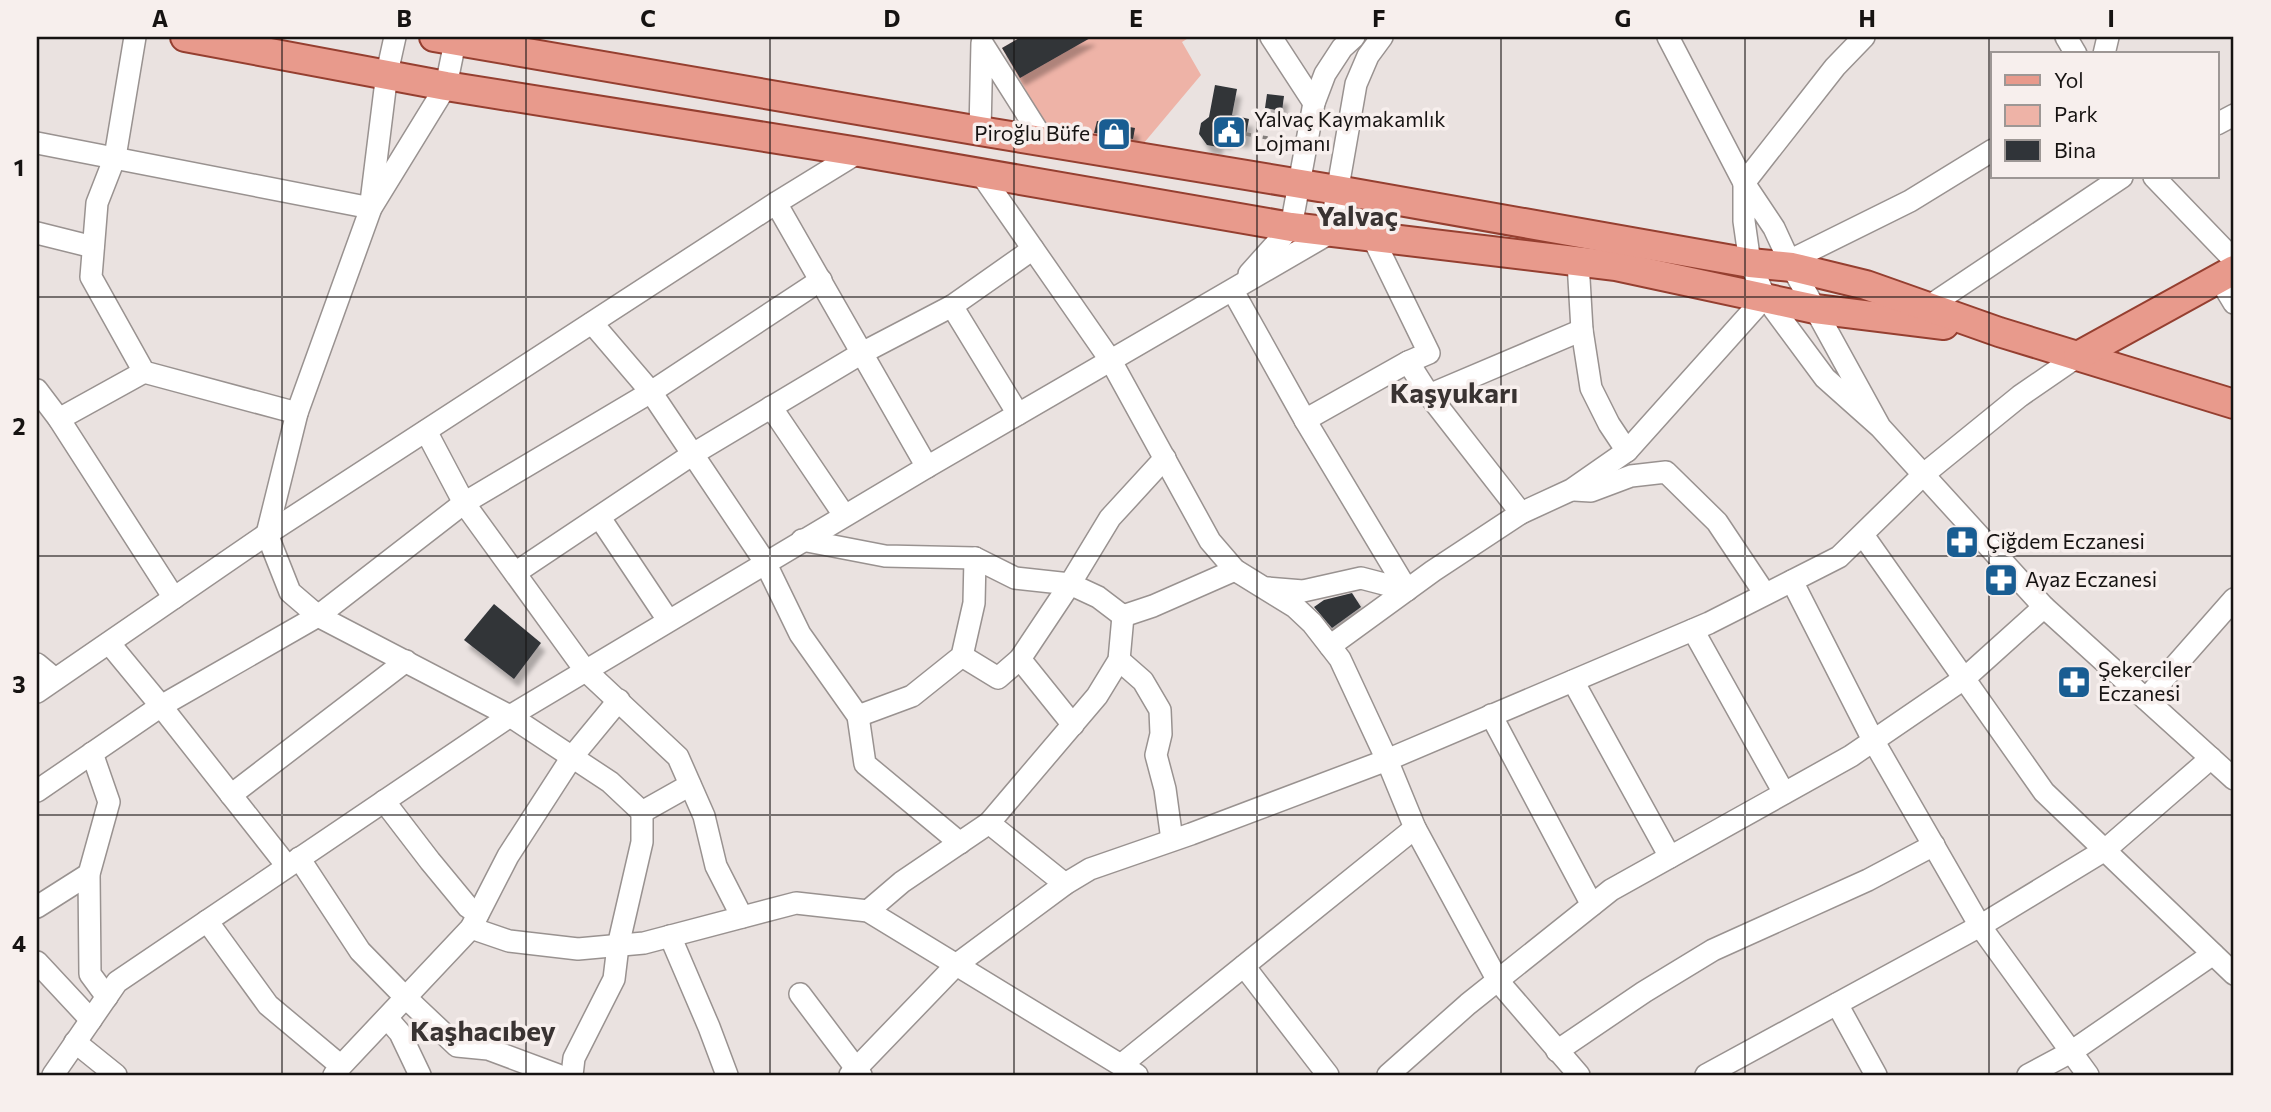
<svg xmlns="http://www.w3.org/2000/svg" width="2271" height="1112" font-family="Commissioner,sans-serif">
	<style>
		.green { fill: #eeb3a7 }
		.building { fill: #303439; filter: url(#shadow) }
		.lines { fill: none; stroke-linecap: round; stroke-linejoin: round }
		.minor-casing { stroke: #999290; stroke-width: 24 }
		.major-casing { stroke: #953f30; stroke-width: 32 }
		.path { stroke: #837e7c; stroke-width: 3.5; stroke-dasharray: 5 3.5; stroke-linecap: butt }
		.minor { stroke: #fff; stroke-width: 21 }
		.major { stroke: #e89a8c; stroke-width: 28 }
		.grid { fill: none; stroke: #161312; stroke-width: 2; stroke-opacity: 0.55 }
		.labels { text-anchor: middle; stroke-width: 7; stroke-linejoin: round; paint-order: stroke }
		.poi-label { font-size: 21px; fill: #161312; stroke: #f7efed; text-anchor: start }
		.district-label { font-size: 28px; font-weight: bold; fill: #393332; stroke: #f7efed }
		.neatline { fill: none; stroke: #161312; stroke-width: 2.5 }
		.grid-label { font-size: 23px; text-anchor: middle; font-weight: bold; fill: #161312 }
	</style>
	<defs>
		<filter id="shadow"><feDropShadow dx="4.5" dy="8" stdDeviation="2" flood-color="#0004"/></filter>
	</defs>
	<rect width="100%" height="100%" fill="#eae2e0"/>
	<!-- green -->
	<polygon class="green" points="1021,37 1190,37 1182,42 1201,75 1138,150 1050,133 1002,48"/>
	<!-- building -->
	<g class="building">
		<polygon points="1021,37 1092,37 1020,78 1002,48"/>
		<polygon points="1215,85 1237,89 1232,115 1249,119 1245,140 1228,137 1227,142 1219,140 1218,147 1207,145 1199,134 1201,123 1209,117"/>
		<polygon points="1267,94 1284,96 1282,111 1265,108"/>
		<polygon points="1097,121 1135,128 1133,139 1094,133"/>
		<polygon points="1352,593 1361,607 1332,628 1314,607 1324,600"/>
		<polygon points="494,604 541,643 514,679 464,640"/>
	</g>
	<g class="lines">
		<!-- minor casing -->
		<g class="minor-casing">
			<g id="minor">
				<polyline points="135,37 115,157 97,203 91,277 144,372 297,413"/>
				<polyline points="456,37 446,86 371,208 297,413 267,534 290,592 318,616 510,716 610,782 642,812 642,842 618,946 614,979 574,1058 572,1075"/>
				<polyline points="1271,37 1314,103"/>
				<polyline points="1668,37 1744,183 1835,67 1864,37"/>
				<polyline points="2066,37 2076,54"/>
				<polyline points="2104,54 2108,37"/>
				<polyline points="2217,124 2234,115"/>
				<polyline points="980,131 982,43 1044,141"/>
				<polyline points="37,143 371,208"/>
				<polyline points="981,174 1111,361 1210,541 1235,570 1295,607 1312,623 1340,659 1387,760 1415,828 1498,981 1579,1075"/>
				<polyline points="2154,177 2234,260"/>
				<polyline points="371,202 387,73 395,37"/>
				<polyline points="776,203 927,467"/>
				<polyline points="37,233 93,247"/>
				<polyline points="1373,238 1429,353 1408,362"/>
				<polyline points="1789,261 1910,201 1993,150"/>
				<polyline points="1578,262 1582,330 1591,388 1609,424 1627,451"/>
				<polyline points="1249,274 1291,227 1314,103 1325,74 1342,48 1354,37"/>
				<polyline points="2219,278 2234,303"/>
				<polyline points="1233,291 1305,420 1407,590"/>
				<polyline points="952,306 1018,414"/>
				<polyline points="1922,311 2122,177"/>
				<polyline points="592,323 651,392 765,562 800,634 858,716 865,764 960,843"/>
				<polyline points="37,390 59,419 174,598"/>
				<polyline points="1429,395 1582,330"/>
				<polyline points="771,407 844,515"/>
				<polyline points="59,419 144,372"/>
				<polyline points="1305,420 1408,362 1429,395 1521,513"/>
				<polyline points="1880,427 1792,267 1774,228 1744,183 1744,221 1750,263 1765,297 1825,378 1880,427 2044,607 2234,779"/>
				<polyline points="426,431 464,503 585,670 678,757 704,816 716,866 742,917"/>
				<polyline points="1574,490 1591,491 1631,476 1666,472 1717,522 1765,594"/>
				<polyline points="600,518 668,620"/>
				<polyline points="1863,535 2044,792 2234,974"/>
				<polyline points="802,540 885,556 975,558 1015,578 1070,584 1098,597 1123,616 1153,606 1235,570"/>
				<polyline points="515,573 693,454 862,353 952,306 1033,249"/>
				<polyline points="1792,581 1873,740 1980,926 2088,1075"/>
				<polyline points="1268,588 1303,591 1361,578 1407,590"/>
				<polyline points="1693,630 1784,793"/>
				<polyline points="109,643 161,706 287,866"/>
				<polyline points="1330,646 1433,571 1521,513 1571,490 1627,451 1765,297"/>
				<polyline points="962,656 998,678 1020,659 1070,584 1110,518 1165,458"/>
				<polyline points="1020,659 1073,725"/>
				<polyline points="1119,660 1143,681 1160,710 1161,734 1156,755 1165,789 1172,840"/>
				<polyline points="37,664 55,679"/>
				<polyline points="1573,681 1670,857"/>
				<polyline points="37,692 267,534 776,203 859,152"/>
				<polyline points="2146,699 2234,599"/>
				<polyline points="1491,715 1592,905"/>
				<polyline points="858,716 912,696 962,656 974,603 975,558"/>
				<polyline points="92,753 109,802 89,874 90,974 107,997"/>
				<polyline points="37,791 161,706 318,616 464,503 651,392 821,280"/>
				<polyline points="231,795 406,661"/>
				<polyline points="384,801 430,861 468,907 478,914"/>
				<polyline points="642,812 690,785"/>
				<polyline points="989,823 1065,884"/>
				<polyline points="299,858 360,951 405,997 457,1046 488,1049 558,1075"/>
				<polyline points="37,907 89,874"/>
				<polyline points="868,911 902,882 989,823 1097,696 1119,660 1123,616"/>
				<polyline points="207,921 268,1005 341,1066"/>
				<polyline points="471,928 509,941 578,949 644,943 796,903 868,911 1137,1075"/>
				<polyline points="670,936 709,1027 727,1075"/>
				<polyline points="37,962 91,1020"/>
				<polyline points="1244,966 1328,1075"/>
				<polyline points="800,994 861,1075"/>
				<polyline points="1837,1004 1876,1075"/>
				<polyline points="387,1018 400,1033 420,1075"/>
				<polyline points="75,1042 116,1075"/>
				<polyline points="1557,1051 1644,992 1713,950 1868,880 1934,845"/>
				<polyline points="1121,1065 1415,828"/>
				<polyline points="53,1075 117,982 510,716 927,467 1330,233 1356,84 1368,56 1382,37"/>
				<polyline points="334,1075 341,1066 471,928 508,856 572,757 619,700"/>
				<polyline points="850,1075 956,965 1065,884 1090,869 1191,834 1387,760 1709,623 1839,557 1924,474 2020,396 2078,356"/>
				<polyline points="1388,1075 1468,1004 1611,890 1851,756 1965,678 2044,607"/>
				<polyline points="1706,1075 1980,926 2105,850 2211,758"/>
				<polyline points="2028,1075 2071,1052 2213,954"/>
			</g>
		</g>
		<!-- major casing -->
		<g class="major-casing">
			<g id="major">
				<polyline points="185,37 446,86 859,152 1291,227 1616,266 1815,309 1944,325"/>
				<polyline points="434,37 980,131 1337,190 1750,263 1792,267 1866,285 1999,332 2234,404"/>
				<polyline points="2078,356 2234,270"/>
			</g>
		</g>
		<!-- path -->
		<polyline class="path" points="1246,134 1289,142"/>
		<!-- minor -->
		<use href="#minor" class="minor"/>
		<!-- major -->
		<use href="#major" class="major"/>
	</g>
	<!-- grid -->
	<path class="grid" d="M282,37V1075M526,37V1075M770,37V1075M1014,37V1075M1257,37V1075M1501,37V1075M1745,37V1075M1989,37V1075M37,297H2234M37,556H2234M37,815H2234"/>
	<!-- icons -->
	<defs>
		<g id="civic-square" transform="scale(1.75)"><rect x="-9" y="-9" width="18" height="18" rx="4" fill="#195d92" stroke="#f7efed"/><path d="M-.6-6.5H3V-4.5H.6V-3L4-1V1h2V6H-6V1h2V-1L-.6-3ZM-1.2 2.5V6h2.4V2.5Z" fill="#fff"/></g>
		<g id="shop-square" transform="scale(1.75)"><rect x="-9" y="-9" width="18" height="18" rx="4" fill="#195d92" stroke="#f7efed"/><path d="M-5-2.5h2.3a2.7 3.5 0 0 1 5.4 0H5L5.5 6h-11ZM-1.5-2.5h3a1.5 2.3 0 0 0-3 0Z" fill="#fff"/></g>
		<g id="pharmacy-square" transform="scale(1.75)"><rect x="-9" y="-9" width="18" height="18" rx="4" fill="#195d92" stroke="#f7efed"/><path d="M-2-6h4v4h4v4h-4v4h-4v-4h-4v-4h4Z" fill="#fff"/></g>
	</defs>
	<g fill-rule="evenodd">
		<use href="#civic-square" x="1229" y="132"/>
		<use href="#shop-square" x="1114" y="134"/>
		<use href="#pharmacy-square" x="1962" y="542"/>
		<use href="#pharmacy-square" x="2001" y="580"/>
		<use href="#pharmacy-square" x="2074" y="682"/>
	</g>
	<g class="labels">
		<!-- poi labels -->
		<g class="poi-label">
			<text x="1254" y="127">Yalvaç Kaymakamlık<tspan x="1254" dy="24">Lojmanı</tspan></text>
			<text x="1090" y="141" text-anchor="end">Piroğlu Büfe</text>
			<text x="1986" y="549">Çiğdem Eczanesi</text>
			<text x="2025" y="587">Ayaz Eczanesi</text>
			<text x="2098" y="677">Şekerciler<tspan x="2098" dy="24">Eczanesi</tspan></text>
		</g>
		<!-- district labels -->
		<g class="district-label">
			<text x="1357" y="226">Yalvaç</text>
			<text x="1454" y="403">Kaşyukarı</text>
			<text x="483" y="1041">Kaşhacıbey</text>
		</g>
	</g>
	<!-- border -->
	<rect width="2271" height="1112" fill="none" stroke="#f7efed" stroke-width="77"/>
	<!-- legend -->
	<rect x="1991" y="52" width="228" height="126" fill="#f7efed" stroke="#9d9795" stroke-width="2"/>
	<rect x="2005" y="75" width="35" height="10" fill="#e89a8c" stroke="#9d9795" stroke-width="2"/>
	<text x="2054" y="88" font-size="21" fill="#161312">Yol</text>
	<rect x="2005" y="105" width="35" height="21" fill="#eeb3a7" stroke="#9d9795" stroke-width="2"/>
	<text x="2054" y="122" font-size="21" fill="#161312">Park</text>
	<rect x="2005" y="140" width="35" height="21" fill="#303439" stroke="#9d9795" stroke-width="2"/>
	<text x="2054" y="158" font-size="21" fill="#161312">Bina</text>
	<rect x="38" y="38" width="2194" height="1036" class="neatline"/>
	<g class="grid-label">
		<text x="160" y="27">A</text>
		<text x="404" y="27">B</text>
		<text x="648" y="27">C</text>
		<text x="892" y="27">D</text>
		<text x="1136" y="27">E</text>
		<text x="1379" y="27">F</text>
		<text x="1623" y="27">G</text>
		<text x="1867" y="27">H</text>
		<text x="2111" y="27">I</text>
		<text x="19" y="176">1</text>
		<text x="19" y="435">2</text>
		<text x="19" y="693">3</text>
		<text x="19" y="952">4</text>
	</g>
</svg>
